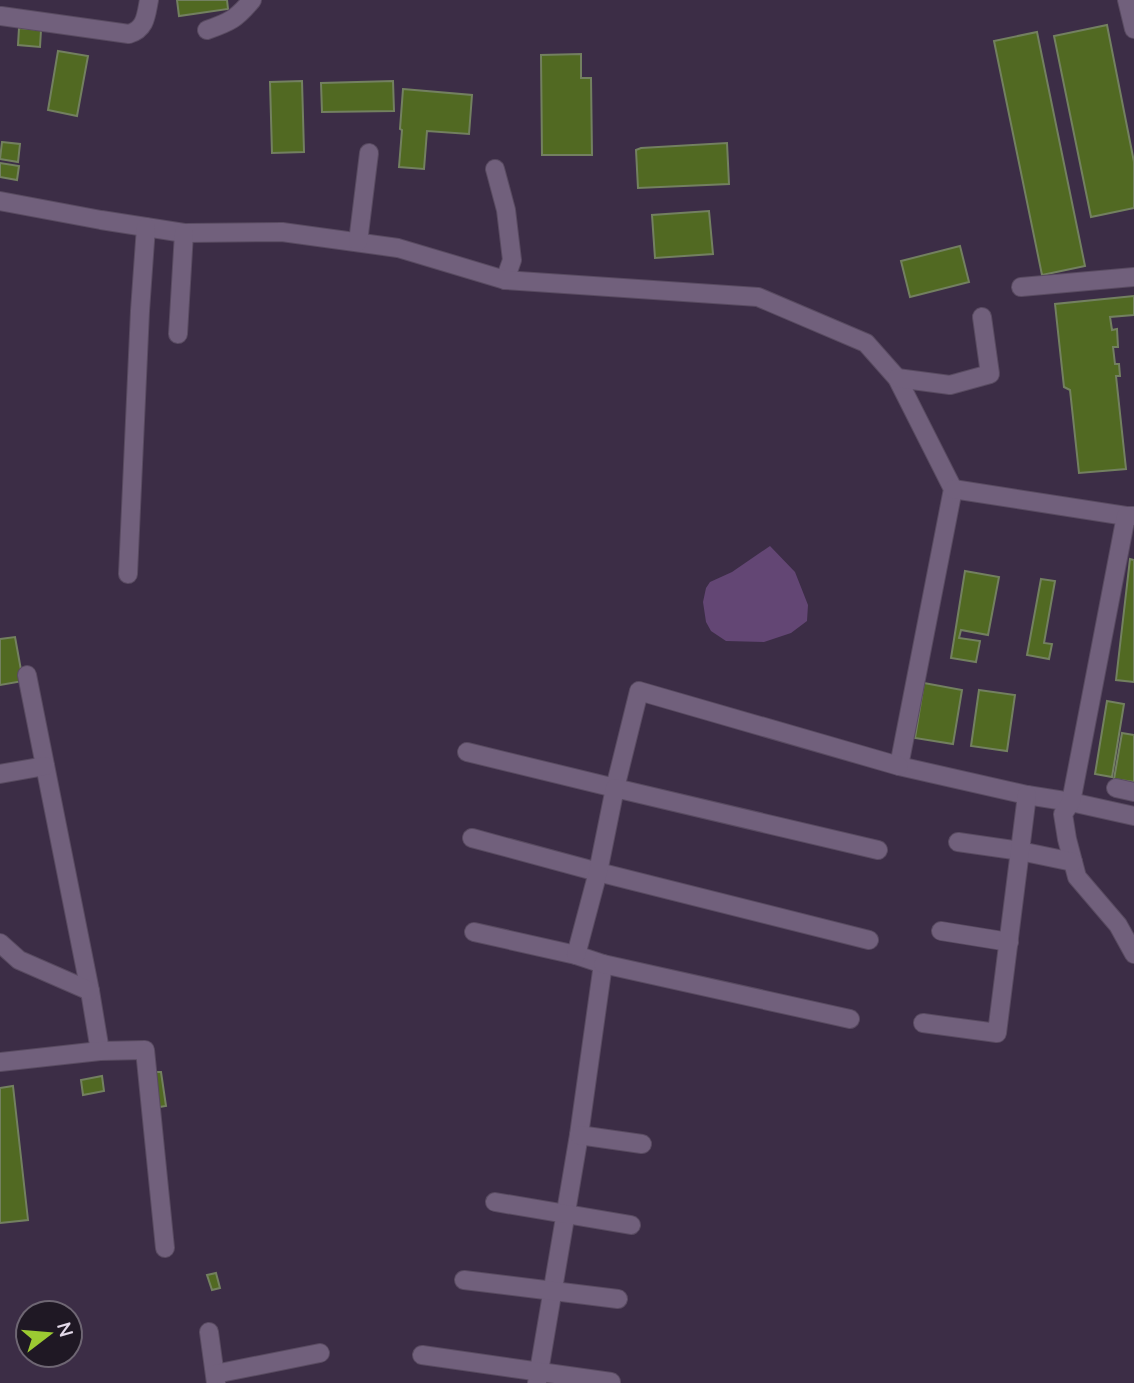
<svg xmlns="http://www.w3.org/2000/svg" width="1134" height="1383" font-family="'Nunito Sans',sans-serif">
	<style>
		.green { fill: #634674 }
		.building { fill: #516922; stroke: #738060; stroke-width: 2 }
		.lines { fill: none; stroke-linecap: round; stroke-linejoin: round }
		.minor-casing { stroke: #594b61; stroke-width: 20 }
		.minor { stroke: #71607c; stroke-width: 18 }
	</style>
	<rect width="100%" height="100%" fill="#3c2d46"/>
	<!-- green -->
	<polygon class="green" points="770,546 795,572 808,605 807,621 791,633 764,642 726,641 711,631 706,622 703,602 706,588 710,582 732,572"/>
	<!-- building -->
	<g class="building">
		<polygon points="177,0 227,0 228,9 179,16"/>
		<polygon points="1107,25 1134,162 1134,208 1091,217 1054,36"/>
		<polygon points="19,28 41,30 40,47 18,45"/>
		<polygon points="1037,32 1085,266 1042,275 994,41"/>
		<polygon points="58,51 88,56 77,116 48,110"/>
		<polygon points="581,54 581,78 591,78 592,155 542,155 541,55"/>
		<polygon points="302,81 304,152 272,153 270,82"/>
		<polygon points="393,81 394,111 322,112 321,83"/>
		<polygon points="403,89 472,95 469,134 427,131 424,169 399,167 402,130 400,129"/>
		<polygon points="2,142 20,144 18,162 0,159"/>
		<polygon points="727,143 729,184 638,188 636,150 641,148"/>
		<polygon points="0,163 19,166 17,180 0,177"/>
		<polygon points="709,211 713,254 655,258 652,215"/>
		<polygon points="960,246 969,282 910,297 901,261"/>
		<polygon points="1134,296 1134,315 1110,317 1112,330 1117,329 1118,347 1113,347 1115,364 1119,364 1120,376 1116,376 1126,469 1079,473 1070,390 1064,387 1055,304"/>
		<polygon points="1130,559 1134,560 1134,682 1116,680"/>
		<polygon points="965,571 999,577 988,635 961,630 959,638 980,641 976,662 951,658"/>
		<polygon points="1041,579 1055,581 1044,643 1052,644 1049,659 1027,655"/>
		<polygon points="15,637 23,681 0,685 0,639"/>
		<polygon points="924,683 962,690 953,744 915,738"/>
		<polygon points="979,690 1015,695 1007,751 971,746"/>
		<polygon points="1107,701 1124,704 1112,777 1095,774"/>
		<polygon points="1122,733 1134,735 1134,782 1114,779"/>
		<polygon points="155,1072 161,1072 166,1106 159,1107"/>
		<polygon points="102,1076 104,1091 83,1095 81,1080"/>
		<polygon points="13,1086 28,1220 0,1223 0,1088"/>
		<polygon points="216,1273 220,1288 212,1290 207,1275"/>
	</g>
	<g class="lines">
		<!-- minor casing -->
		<g class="minor-casing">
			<g id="minor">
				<polyline points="1127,0 1134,29"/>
				<path d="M1,16L129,34C146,29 146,15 149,0"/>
				<path d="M207,30C230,22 236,19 252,0"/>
				<polyline points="495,169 506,210 512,260 505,280"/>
				<polyline points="0,201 101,220 184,233 282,232 398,248 505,280 758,297 866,343 897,378 953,489 899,766 1027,795 1071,802 1134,816"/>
				<polyline points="358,242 369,153"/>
				<polyline points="1021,287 1134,277"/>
				<polyline points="178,334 184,233"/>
				<polyline points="897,378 950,385 990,374 982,317"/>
				<polyline points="953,489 1126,516 1134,516"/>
				<polyline points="1126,516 1071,802 1063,814 1067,839 1077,877 1118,925 1134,954"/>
				<polyline points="128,574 140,311 146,227"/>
				<polyline points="27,675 90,991 100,1051"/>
				<polyline points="467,752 615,788 639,691 899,766"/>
				<polyline points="0,774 45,766"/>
				<polyline points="1116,788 1134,792"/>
				<polyline points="472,838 598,872 869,940"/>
				<polyline points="958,842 1020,851 1073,862"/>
				<polyline points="941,931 1009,942"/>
				<polyline points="474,932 576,955 603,964 579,1135 537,1383"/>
				<polyline points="0,943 19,960 90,991"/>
				<polyline points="576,955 598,872 615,788 878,850"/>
				<polyline points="603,964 850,1019"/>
				<polyline points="923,1023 997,1033 1027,795"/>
				<polyline points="0,1062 100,1051 145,1050 165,1248"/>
				<polyline points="579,1135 642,1144"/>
				<polyline points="495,1202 631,1225"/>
				<polyline points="464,1280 618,1299"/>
				<polyline points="209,1332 216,1383"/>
				<polyline points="422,1355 611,1382"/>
				<polyline points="215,1374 320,1353"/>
			</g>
		</g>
		<!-- minor -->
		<use href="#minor" class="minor"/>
	</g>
	<!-- north arrow -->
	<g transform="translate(49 1334) rotate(74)"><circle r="33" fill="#1f1824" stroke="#6e6673" stroke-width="2"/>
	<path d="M0-5L12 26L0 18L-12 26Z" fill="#9cca32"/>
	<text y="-10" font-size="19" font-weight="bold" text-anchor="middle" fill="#e4daea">N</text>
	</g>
</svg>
